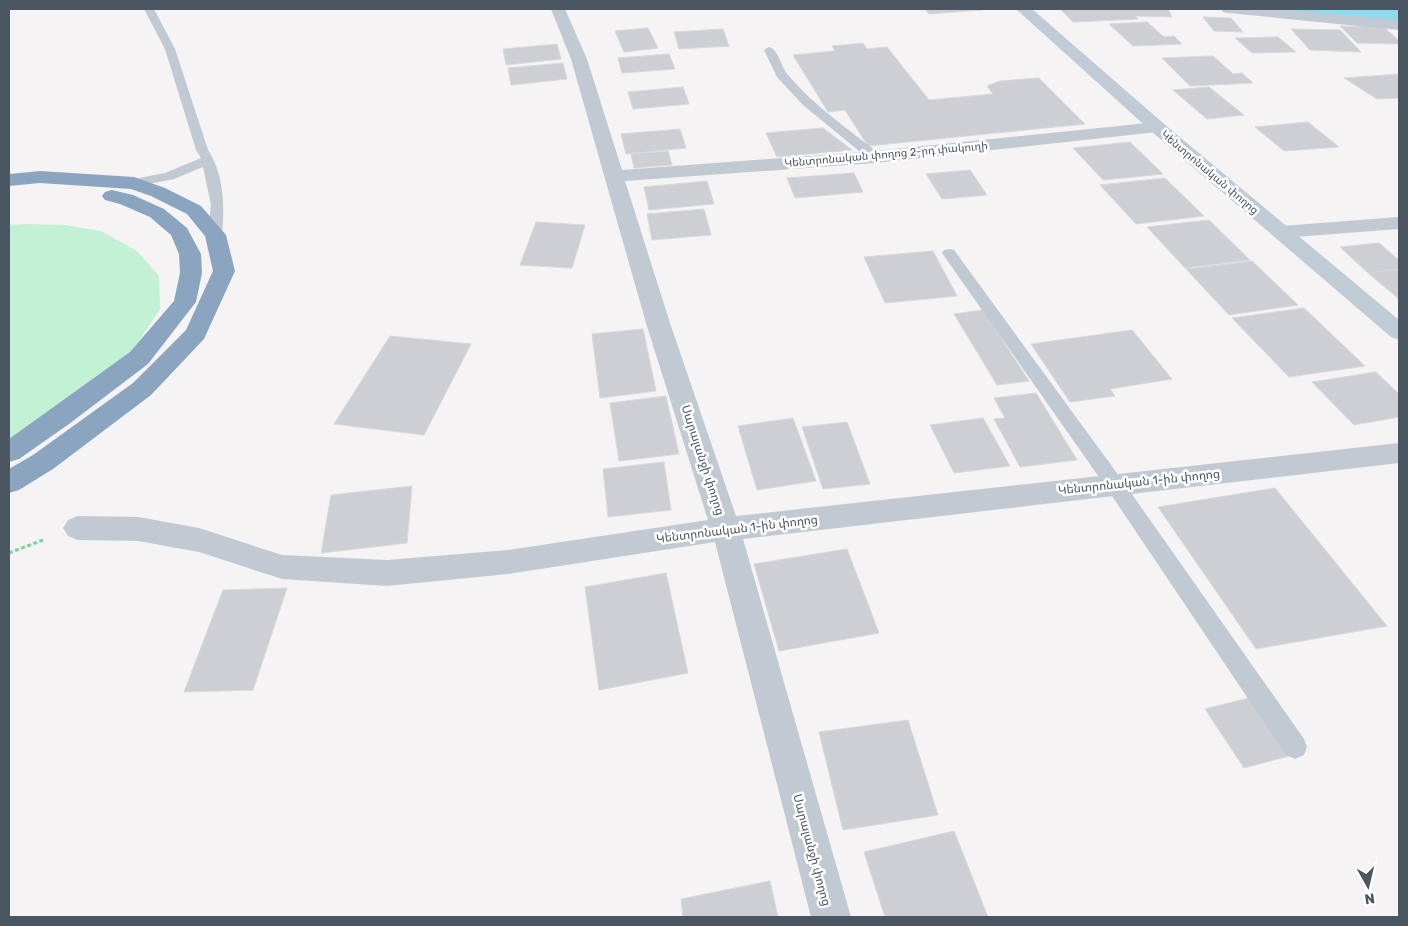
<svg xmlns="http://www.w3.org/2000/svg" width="1408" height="926" font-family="Rubik,'Noto Sans Armenian',sans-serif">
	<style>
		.green { fill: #c3f1d5 }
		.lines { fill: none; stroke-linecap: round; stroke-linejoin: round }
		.canal { fill: #90daee; fill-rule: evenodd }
		.building { fill: #cdcfd5; stroke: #d7d9de }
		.path { stroke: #7ad0a6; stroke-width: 3; stroke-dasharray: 4 2.5; stroke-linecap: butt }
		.lane { fill: #c1cad2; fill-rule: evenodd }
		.street { fill: #c1cad2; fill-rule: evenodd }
		.secondary { fill: #c1cbd6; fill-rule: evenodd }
		.highway { fill: #8ba5c1; fill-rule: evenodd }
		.labels { text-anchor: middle; stroke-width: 5; stroke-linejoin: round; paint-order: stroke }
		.far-street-label { font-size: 11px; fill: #4a5661; stroke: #fff }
		.street-label { font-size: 12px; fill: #4a5661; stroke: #fff }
	</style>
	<rect width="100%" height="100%" fill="#f5f3f3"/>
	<!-- green -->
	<polygon class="green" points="26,224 64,225 101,231 137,251 159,276 160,309 133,350 9,442 9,225"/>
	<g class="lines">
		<!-- canal -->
		<polygon class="canal" points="1281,9 1399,9 1399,23 1293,16 1284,14"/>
	</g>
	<!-- building -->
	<g class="building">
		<polygon points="925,9 980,9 982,10 929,14"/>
		<polygon points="1060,9 1168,9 1172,17 1135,16 1138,19 1073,22"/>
		<polygon points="1203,17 1231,18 1243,32 1214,31"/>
		<polygon points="1147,22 1164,37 1174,36 1182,44 1133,46 1109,24"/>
		<polygon points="1340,26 1384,27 1399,41 1399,44 1357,43"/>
		<polygon points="648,28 658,48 624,52 615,31"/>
		<polygon points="723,29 729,46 679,49 674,32"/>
		<polygon points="1291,29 1340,30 1361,52 1310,50"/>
		<polygon points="1278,37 1296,52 1252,53 1235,38"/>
		<polygon points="863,43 867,49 887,47 929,100 993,94 987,86 1000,81 1039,78 1085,124 868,146 845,110 828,112 793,55 835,51 832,46"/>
		<polygon points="557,44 561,59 506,65 503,49"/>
		<polygon points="669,54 675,69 622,73 618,58"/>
		<polygon points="1213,56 1233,74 1242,73 1253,83 1190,86 1162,58"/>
		<polygon points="563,63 567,79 511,85 508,68"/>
		<polygon points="1399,74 1399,98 1377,99 1344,78"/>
		<polygon points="683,87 689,104 633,109 628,92"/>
		<polygon points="1209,87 1244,115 1207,119 1173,90"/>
		<polygon points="1308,122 1339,147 1284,151 1255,127"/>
		<polygon points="823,128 852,150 777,157 766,133"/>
		<polygon points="680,129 686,148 626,154 621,134"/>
		<polygon points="1130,142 1163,174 1103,180 1073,148"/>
		<polygon points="668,151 672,165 634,168 631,154"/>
		<polygon points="970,170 987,195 942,199 926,174"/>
		<polygon points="854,173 863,192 795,198 787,178"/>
		<polygon points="1165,178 1204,216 1136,224 1100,185"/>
		<polygon points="707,181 714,204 649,210 644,187"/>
		<polygon points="704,209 711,235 652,240 647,214"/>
		<polygon points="1209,220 1250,260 1185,268 1147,227"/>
		<polygon points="536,222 585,225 572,268 520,265"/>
		<polygon points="1379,243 1399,260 1399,269 1368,273 1340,247"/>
		<polygon points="933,251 957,296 885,303 864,257"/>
		<polygon points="1252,261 1298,305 1229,315 1186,269"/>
		<polygon points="1399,269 1399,299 1368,273"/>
		<polygon points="1304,308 1365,366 1289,377 1232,318"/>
		<polygon points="983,310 1029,381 997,385 954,314"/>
		<polygon points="643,329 656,391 600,398 592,334"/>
		<polygon points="1132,330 1172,379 1110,389 1115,396 1070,402 1031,344"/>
		<polygon points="390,336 471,344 424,435 334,424"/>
		<polygon points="1376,372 1399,394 1399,417 1354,425 1312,382"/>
		<polygon points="1036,393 1077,460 1020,467 994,419 1005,418 994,398"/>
		<polygon points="666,396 679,454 619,461 610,403"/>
		<polygon points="793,418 816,481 757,490 738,426"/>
		<polygon points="983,418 1010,466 954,473 930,425"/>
		<polygon points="847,422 870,484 823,489 802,427"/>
		<polygon points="664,462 671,510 608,517 603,469"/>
		<polygon points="412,486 407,543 321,553 331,495"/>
		<polygon points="1275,488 1387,626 1256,649 1158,507"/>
		<polygon points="847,549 879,633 779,651 754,564"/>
		<polygon points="666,573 688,673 599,690 585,587"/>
		<polygon points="287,588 253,690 184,692 223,590"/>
		<polygon points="1253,697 1293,755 1244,768 1205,709"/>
		<polygon points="908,720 938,815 843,830 819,732"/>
		<polygon points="954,831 988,917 885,917 864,852"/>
		<polygon points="770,881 778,917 683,917 681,899"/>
	</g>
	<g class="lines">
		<!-- path -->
		<polyline class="path" points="9,553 43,540"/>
		<!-- lane -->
		<g class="lane">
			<path d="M144,9H154L175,49L208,150C224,175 225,206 222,235L220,238H210L208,235L211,205L203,167L174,179L134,187L127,183L129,180L165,173L201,158L196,150L165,49Z"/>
			<path d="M769,47C779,49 781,68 788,75C814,106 848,129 880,154L881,157L880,160H870L803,105L777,77L764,50Z"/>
			<polygon points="949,249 954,250 1122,480 1304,739 1307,747 1304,755 1295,759 1286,755 1108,490 942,253 944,250"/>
		</g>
		<!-- street -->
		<g class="street">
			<polygon points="551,9 565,9 587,59 622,170 875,151 1157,122 1163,123 1166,127 1163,131 1157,132 875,163 625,181 670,323 736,516 1399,443 1399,463 743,539 851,917 811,917 715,542 508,574 387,586 282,579 199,552 138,541 78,540 68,536 63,528 68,520 78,516 138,517 199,528 282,555 387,560 508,550 708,520 646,323 571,59"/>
			<polygon points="1221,9 1273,9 1399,20 1399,30 1228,13 1223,12"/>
			<polygon points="1399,217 1399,229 1281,238 1274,236 1270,232 1274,228 1281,226"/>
		</g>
		<!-- secondary -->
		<polygon class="secondary" points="1016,9 1032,9 1163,123 1399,320 1399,340 1391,337 1151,131"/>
		<!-- highway -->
		<g class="highway">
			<polygon points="40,171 134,177 165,188 201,206 226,235 235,271 204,339 151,395 53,469 19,490 9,493 9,469 33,455 133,383 186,330 213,271 205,236 187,214 151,196 131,189 40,183 9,186 9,174"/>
			<polygon points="112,190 133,195 164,209 187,228 201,254 202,273 196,302 148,364 69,424 19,459 9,462 9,439 130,352 174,301 180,273 179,254 171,235 150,217 120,204 105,200 102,196 105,192"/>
		</g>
	</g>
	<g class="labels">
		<!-- far-street labels -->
		<g class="far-street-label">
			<text transform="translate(886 154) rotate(-5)" y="4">Կենտրոնական փողոց 2-րդ փակուղի</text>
			<text transform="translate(1210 172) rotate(40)" y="4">Կենտրոնական փողոց</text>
		</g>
		<!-- street labels -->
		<g class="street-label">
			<text transform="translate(703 460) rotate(72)" y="4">Սարալանջի փողոց</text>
			<text transform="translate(1139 482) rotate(-6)" y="4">Կենտրոնական 1-ին փողոց</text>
			<text transform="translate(737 529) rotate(-7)" y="4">Կենտրոնական 1-ին փողոց</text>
			<text transform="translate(812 850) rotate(75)" y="4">Սարալանջի փողոց</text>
		</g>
	</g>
	<!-- border -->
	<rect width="1408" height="926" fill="none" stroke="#4a5661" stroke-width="20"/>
	<!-- north arrow -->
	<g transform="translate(1368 886) rotate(172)" stroke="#ffffff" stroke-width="4" paint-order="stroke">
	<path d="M0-4L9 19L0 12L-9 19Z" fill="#4a5661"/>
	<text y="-8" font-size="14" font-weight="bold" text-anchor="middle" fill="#4a5661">N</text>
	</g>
</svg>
